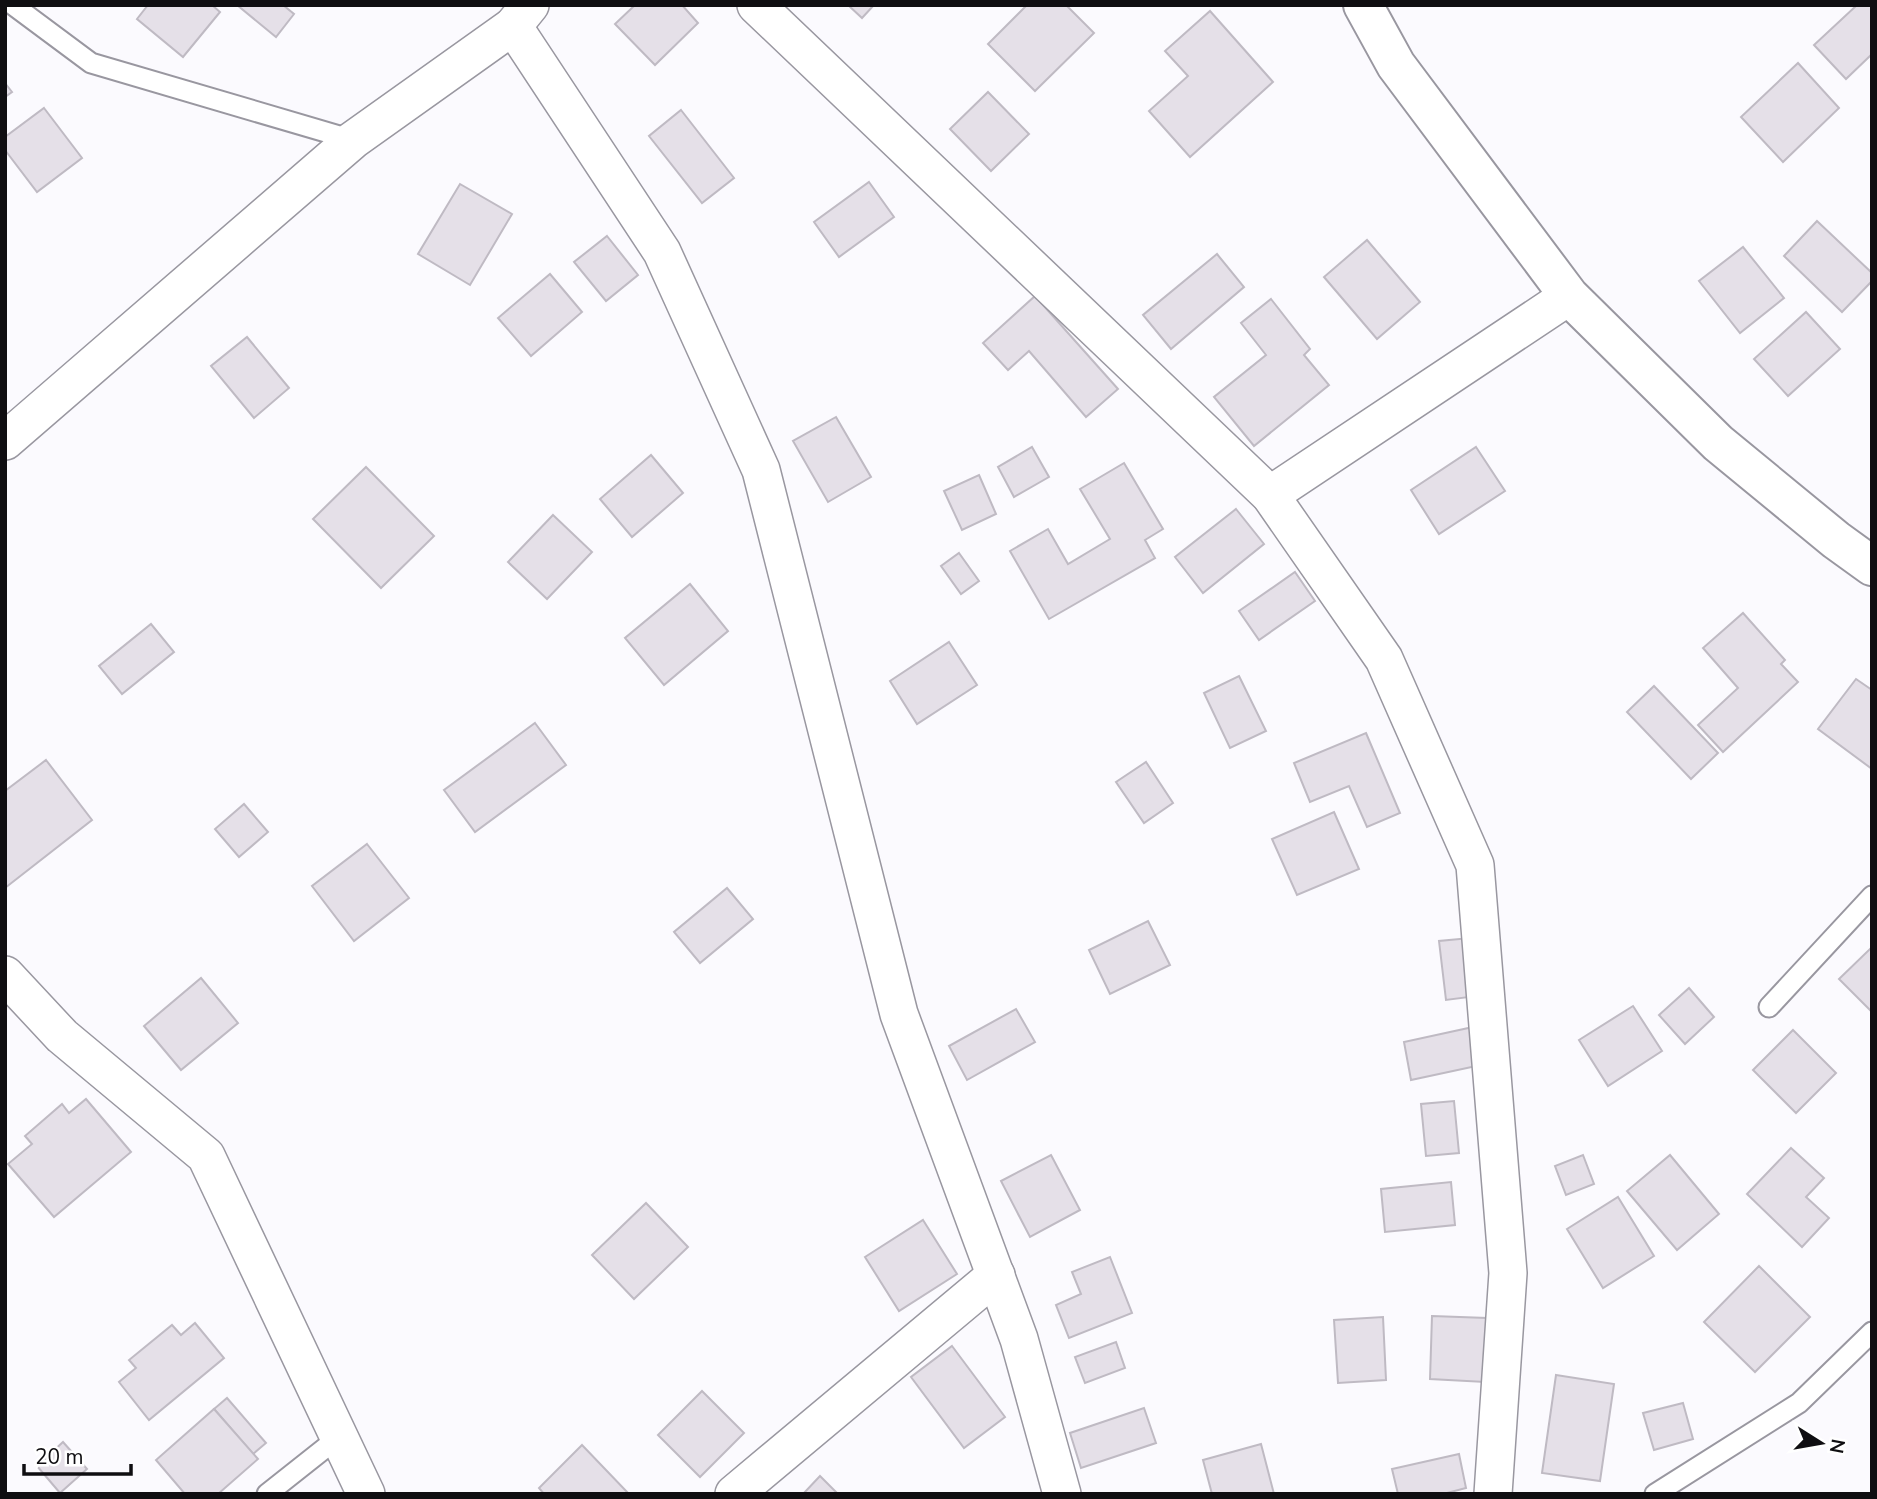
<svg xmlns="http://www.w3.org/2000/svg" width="1877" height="1499" font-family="'Nunito Sans',sans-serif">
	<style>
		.building { fill: #e5e0e8; stroke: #bfbac3; stroke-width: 2 }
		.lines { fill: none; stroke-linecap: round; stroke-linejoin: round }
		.service-casing { stroke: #9997a0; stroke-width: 23 }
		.minor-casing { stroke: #9997a0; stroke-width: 40 }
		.tertiary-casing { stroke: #9997a0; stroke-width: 42 }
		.service { stroke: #fff; stroke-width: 19 }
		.minor { stroke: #fff; stroke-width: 37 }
		.tertiary { stroke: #fff; stroke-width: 38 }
	</style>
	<rect width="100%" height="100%" fill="#fbfafe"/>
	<!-- building -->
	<g class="building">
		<polygon points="148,5 212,5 220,12 183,57 137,19"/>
		<polygon points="237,5 283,5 294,14 276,37"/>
		<polygon points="635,5 682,5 698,23 655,65 615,24"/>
		<polygon points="848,5 874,5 862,18"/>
		<polygon points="1027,5 1066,5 1094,33 1035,91 988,44"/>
		<polygon points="1857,5 1872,5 1872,54 1846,79 1814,45"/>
		<polygon points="1210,11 1273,82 1190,157 1149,111 1188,76 1165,51"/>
		<polygon points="1798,63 1839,108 1783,162 1741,117"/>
		<polygon points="5,83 12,92 5,97"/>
		<polygon points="988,92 1029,134 991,171 950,129"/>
		<polygon points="44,108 82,158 37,192 5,150 5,137"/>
		<polygon points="681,110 734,178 702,203 649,136"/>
		<polygon points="869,182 894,217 839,257 814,222"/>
		<polygon points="460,184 512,214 470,285 418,254"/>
		<polygon points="1817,221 1872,273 1872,281 1842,312 1784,256"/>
		<polygon points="607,236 638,275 606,301 574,262"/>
		<polygon points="1367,240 1420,302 1377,339 1324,277"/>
		<polygon points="1743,247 1784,298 1740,333 1699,281"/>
		<polygon points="1217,254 1244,287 1171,349 1143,315"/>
		<polygon points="550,274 582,312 531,356 498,318"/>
		<polygon points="1035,296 1118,389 1086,417 1029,351 1008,370 983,343"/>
		<polygon points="1271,299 1310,349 1304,355 1329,385 1254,446 1214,397 1266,355 1241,323"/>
		<polygon points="1806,312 1840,349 1788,396 1754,359"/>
		<polygon points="247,337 289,388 254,418 211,366"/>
		<polygon points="836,417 871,477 828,502 793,441"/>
		<polygon points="1032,447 1049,477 1014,497 998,467"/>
		<polygon points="1476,447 1505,491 1439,534 1411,490"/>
		<polygon points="651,455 683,493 632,537 600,499"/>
		<polygon points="1124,463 1163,529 1145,540 1155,558 1049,619 1010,551 1048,529 1068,564 1110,539 1080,489"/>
		<polygon points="366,467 434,536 381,588 313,519"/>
		<polygon points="979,475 996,514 962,530 944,491"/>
		<polygon points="1236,509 1264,544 1203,593 1175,557"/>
		<polygon points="553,515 592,552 547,599 508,562"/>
		<polygon points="959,553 979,581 961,594 941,566"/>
		<polygon points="1295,572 1315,601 1259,640 1239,611"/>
		<polygon points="690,584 728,631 664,685 625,638"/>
		<polygon points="1743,613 1785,660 1781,664 1798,682 1723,752 1698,725 1738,688 1703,648"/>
		<polygon points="151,624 174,652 122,694 99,666"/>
		<polygon points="949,642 977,685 917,724 890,681"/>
		<polygon points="1239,676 1266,731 1230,748 1204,693"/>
		<polygon points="1856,679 1872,690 1872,769 1818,729"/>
		<polygon points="1654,686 1718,753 1691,779 1627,712"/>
		<polygon points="535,723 566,765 475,832 444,790"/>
		<polygon points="1366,733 1400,813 1367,827 1349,786 1310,802 1294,763"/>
		<polygon points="46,760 92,820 5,888 5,791"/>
		<polygon points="1146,762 1173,803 1144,823 1116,782"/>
		<polygon points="244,804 268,832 239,857 215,829"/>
		<polygon points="1334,812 1359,869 1297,895 1272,839"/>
		<polygon points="367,844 409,898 354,941 312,886"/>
		<polygon points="727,888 753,919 700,963 674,932"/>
		<polygon points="1148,921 1170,965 1110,994 1089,950"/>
		<polygon points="1470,938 1477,996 1446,1000 1439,941"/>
		<polygon points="1872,947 1872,1012 1839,979"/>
		<polygon points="201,978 238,1023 181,1070 144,1026"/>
		<polygon points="1689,988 1714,1017 1685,1044 1659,1015"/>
		<polygon points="1633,1006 1662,1051 1608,1086 1579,1040"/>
		<polygon points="1016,1009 1035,1042 967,1080 949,1046"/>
		<polygon points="1473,1027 1481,1065 1411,1080 1404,1042"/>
		<polygon points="1793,1030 1836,1073 1796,1113 1753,1070"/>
		<polygon points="86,1099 131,1152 54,1217 8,1164 32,1144 25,1136 62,1104 69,1113"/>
		<polygon points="1454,1101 1459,1153 1426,1156 1421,1104"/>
		<polygon points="1791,1148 1824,1178 1806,1197 1829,1218 1802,1247 1747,1194"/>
		<polygon points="1051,1155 1080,1210 1030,1237 1001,1181"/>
		<polygon points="1583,1155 1594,1184 1566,1195 1555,1166"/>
		<polygon points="1670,1155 1719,1214 1677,1250 1627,1191"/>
		<polygon points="1451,1182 1455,1225 1385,1232 1381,1189"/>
		<polygon points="1618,1197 1654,1256 1603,1288 1567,1229"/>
		<polygon points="646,1203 688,1247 634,1299 592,1255"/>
		<polygon points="923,1220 957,1274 899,1311 865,1257"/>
		<polygon points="1110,1257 1132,1313 1069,1338 1056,1305 1081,1294 1072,1272"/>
		<polygon points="1759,1266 1810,1317 1755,1372 1704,1322"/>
		<polygon points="1432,1316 1487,1318 1485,1382 1430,1379"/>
		<polygon points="1383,1317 1386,1380 1338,1383 1334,1320"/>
		<polygon points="195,1323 224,1358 149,1420 119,1382 136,1368 129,1360 172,1325 181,1335"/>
		<polygon points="1116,1342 1125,1368 1085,1383 1075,1357"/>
		<polygon points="952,1346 1005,1417 964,1448 911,1377"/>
		<polygon points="1556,1375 1614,1384 1600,1481 1542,1473"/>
		<polygon points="702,1391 744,1433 700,1477 658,1435"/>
		<polygon points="227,1398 266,1443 253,1454 214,1409"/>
		<polygon points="1683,1403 1693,1439 1654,1450 1643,1413"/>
		<polygon points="1144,1408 1156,1443 1081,1468 1070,1433"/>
		<polygon points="214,1409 258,1459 218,1494 185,1494 156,1460"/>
		<polygon points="63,1442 87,1469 60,1493 37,1466"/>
		<polygon points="1261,1444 1274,1494 1212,1494 1203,1460"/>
		<polygon points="582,1445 629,1494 544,1494 539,1488"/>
		<polygon points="1459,1454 1466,1488 1443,1494 1398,1494 1392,1469"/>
		<polygon points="820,1476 838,1494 803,1494"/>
	</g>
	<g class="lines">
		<!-- service casing -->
		<g class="service-casing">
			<g id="service">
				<polyline points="13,5 91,63 353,140"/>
				<polyline points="1769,1007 1872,896"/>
				<polyline points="267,1494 339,1437"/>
				<polyline points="1655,1494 1799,1403 1872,1332"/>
			</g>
		</g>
		<!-- minor casing -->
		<g class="minor-casing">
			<g id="minor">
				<polyline points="756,5 1270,495 1384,659 1475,865 1508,1273 1493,1494"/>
				<polyline points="513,26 662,252 761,470 899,1014 1019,1339 1062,1494"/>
				<polyline points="5,441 353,140 513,26 530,5"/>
				<polyline points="1270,495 1569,296"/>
				<polyline points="5,975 62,1036 206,1156 366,1494"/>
				<polyline points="734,1494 996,1275"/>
			</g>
		</g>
		<!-- tertiary casing -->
		<g class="tertiary-casing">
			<polyline id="tertiary" points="1363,5 1396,65 1569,296 1718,443 1836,540 1872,566"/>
		</g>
		<!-- service -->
		<use href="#service" class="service"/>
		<!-- minor -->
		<use href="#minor" class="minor"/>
		<!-- tertiary -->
		<use href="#tertiary" class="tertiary"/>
	</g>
	<!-- border -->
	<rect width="1877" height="1499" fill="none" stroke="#0f0e11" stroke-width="14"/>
	<!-- north arrow -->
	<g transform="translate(1821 1443) rotate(101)" stroke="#ffffff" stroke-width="5" paint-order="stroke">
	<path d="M0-5L12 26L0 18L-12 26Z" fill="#0f0e11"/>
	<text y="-10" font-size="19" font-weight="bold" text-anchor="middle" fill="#0f0e11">N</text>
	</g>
	<!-- scale -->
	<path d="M24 1464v10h107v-10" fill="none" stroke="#0f0e11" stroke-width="3.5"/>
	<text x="35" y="1464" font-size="21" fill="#0f0e11" stroke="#ffffff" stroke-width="5" paint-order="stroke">20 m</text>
</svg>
